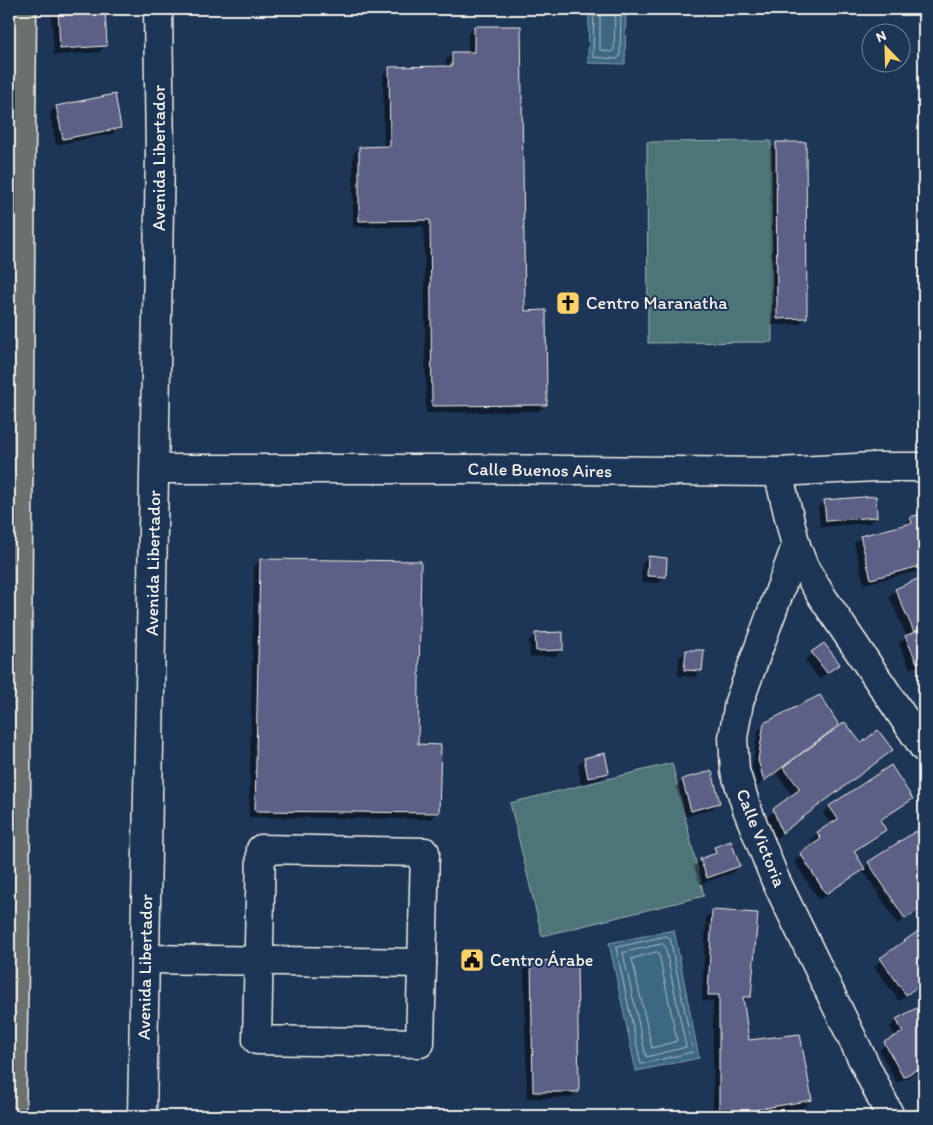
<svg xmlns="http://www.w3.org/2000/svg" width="933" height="1125" font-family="Itim,sans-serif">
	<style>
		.green { fill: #4d7477; stroke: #a0b2b0 }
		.water { fill: #3e6884; stroke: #879fac }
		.shadow { fill: #0007 }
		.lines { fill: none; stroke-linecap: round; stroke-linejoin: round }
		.shore { stroke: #abbac0; stroke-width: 1 }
		.building { fill: #5c6186; stroke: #f4f1e8 }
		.minor-casing { stroke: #f4f1e8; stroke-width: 31 }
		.major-casing { stroke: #f4f1e8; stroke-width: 31 }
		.minor { stroke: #1d3557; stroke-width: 28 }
		.major { stroke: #6b706d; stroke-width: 28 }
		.labels { text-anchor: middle; stroke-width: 4; stroke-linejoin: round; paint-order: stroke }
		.street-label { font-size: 18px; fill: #f4f1e8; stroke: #1d3557 }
		.poi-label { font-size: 18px; fill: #f4f1e8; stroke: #1d3557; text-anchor: start }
	</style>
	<rect width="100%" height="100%" fill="#1d3557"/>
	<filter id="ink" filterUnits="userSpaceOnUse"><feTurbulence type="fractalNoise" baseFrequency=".02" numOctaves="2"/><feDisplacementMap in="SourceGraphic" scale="10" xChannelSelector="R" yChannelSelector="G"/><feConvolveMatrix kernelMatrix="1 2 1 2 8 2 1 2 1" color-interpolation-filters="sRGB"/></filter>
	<g filter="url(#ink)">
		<!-- green -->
		<g class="green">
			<polygon points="771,141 772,342 648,343 647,142"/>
			<polygon points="672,763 704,896 542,936 510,803"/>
		</g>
		<!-- water -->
		<g class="water">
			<polygon points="589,9 626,9 625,64 588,63"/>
			<polygon points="674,930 699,1058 636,1071 609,943"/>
		</g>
		<!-- shadow -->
		<g class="shadow">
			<polygon points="51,9 104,9 106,45 99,52 54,55"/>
			<polygon points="474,28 523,312 546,404 539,411 426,413 424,226 353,227 353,155 359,148 384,147 383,75 389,68 446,68 446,60 453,53 468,53 468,34"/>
			<polygon points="56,107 120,128 113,134 56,145 50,113"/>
			<polygon points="777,144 805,318 799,324 771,325 770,150"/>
			<polygon points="825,501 876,517 869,523 820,527 818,507"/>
			<polygon points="924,515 924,570 864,584 854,543 861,537 905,526 911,518"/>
			<polygon points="649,557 665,577 658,583 641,582 642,564"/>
			<polygon points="260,560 416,745 438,813 431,819 249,817 254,567"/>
			<polygon points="924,578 924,663 910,669 899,644 907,637 889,596 896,590"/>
			<polygon points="536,634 562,650 555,656 530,657 529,641"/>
			<polygon points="824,645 838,664 819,679 805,660"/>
			<polygon points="686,651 701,670 695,677 678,676 679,658"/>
			<polygon points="820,697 839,727 861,745 891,750 775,839 767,817 793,796 776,773 758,786 752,767 758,731 765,724"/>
			<polygon points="584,759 608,772 601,779 581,784 578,766"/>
			<polygon points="683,780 719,803 712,809 685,817 676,787"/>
			<polygon points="911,799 879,822 884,830 878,836 853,852 863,868 916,833 924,847 924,907 898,924 863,870 819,900 794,861 814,845 811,840 818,833 831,825 823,813 830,807"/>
			<polygon points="715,848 739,866 732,873 700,884 694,866 701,860 709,857"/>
			<polygon points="712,911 749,996 742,1003 748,1041 811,1100 804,1107 751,1116 713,1116 713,1001 702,1001 706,918"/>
			<polygon points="924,929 924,983 899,1001 874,966"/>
			<polygon points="531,963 578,1091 571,1098 527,1098 524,969"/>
			<polygon points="924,1005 924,1068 897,1083 879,1050 896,1037 890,1027 897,1020"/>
		</g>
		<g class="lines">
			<!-- shore -->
			<g class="shore">
				<polyline points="594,9 593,57 617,59 620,56 621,9"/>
				<polyline points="600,9 600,50 611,52 614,50 615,9"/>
				<polygon points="667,936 670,938 693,1052 641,1064 616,948"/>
				<polygon points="662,944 665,946 686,1047 646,1057 623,953"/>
				<polygon points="657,952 659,954 677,1041 652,1048 632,959"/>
			</g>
		</g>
		<!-- building -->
		<g class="building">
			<polygon points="58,9 105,9 107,46 60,49"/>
			<polygon points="474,26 521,26 525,311 546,310 547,405 432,406 430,220 359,221 359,147 390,146 389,67 452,66 452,52 474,52"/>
			<polygon points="115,94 121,128 63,139 56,106"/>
			<polygon points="776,142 806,142 807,318 777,319"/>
			<polygon points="876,496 877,517 826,521 824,500"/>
			<polygon points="924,513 924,565 871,579 860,536 912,523 910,517"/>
			<polygon points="648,556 667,558 666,577 647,576"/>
			<polygon points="260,559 421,561 418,744 441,745 439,813 255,811"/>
			<polygon points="924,576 924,628 914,632 895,589"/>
			<polygon points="924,628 924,660 917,663 905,636"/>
			<polygon points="563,632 563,650 536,651 535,633"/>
			<polygon points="824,643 840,664 827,673 811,652"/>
			<polygon points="686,650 704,650 702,671 684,670"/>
			<polygon points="820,695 839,725 764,781 758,760 764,723"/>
			<polygon points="845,722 861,743 878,730 893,750 782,833 773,809 800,789 783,767"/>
			<polygon points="605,753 609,773 588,778 584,758"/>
			<polygon points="891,765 913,799 880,820 886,830 854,851 865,869 826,894 800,853 821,839 817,832 838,819 829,806"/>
			<polygon points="712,771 720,803 691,811 682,779"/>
			<polygon points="916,831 924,844 924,906 905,919 868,862"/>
			<polygon points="731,841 740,866 707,878 700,859 716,853 714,847"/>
			<polygon points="712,910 758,913 751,997 743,997 749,1040 800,1034 812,1100 719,1116 719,995 708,995"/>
			<polygon points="924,927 924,982 906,995 880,958"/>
			<polygon points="577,960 579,1092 533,1092 531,961"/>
			<polygon points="924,1004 924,1066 903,1077 884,1042 903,1032 896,1019"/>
		</g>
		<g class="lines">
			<!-- minor casing -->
			<g class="minor-casing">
				<g id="minor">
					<polyline points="155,469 476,469 778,472 875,467 924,467"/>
					<polyline points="778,472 796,546 804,567 821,595 924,748"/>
					<polyline points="796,546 739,702 733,738 735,771 747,809 775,879 890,1116"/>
					<polygon points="261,849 425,852 420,1043 257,1040"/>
					<polyline points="146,959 422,963"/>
					<polyline points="142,1116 160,156 158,9"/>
				</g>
			</g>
			<!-- major casing -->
			<g class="major-casing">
				<polyline id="major" points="11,1116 15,917 22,9"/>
			</g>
			<!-- minor -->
			<use href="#minor" class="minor"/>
			<!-- major -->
			<use href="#major" class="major"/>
		</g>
	</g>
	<!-- icons -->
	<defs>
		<g id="church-square" transform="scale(1.25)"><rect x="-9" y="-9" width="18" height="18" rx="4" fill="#ffd166" stroke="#1d3557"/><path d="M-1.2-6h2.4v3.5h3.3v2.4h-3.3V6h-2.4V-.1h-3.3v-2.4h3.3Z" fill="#111"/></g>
		<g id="civic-square" transform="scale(1.25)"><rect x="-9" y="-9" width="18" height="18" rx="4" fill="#ffd166" stroke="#1d3557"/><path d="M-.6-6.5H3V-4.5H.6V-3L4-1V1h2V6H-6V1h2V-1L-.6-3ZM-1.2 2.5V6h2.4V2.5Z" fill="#111"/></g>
	</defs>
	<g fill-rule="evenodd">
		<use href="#church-square" x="568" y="303"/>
		<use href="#civic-square" x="472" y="960"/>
	</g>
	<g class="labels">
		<!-- street labels -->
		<g class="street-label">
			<text transform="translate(159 158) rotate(-90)" y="6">Avenida Libertador</text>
			<text transform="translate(540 470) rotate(1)" y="6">Calle Buenos Aires</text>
			<text transform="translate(153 563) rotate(-89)" y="6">Avenida Libertador</text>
			<text transform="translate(761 838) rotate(68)" y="6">Calle Victoria</text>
			<text transform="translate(145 967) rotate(-89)" y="6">Avenida Libertador</text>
		</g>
		<!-- poi labels -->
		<g class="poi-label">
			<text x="586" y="309">Centro Maranatha</text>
			<text x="490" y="966">Centro Árabe</text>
		</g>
	</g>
	<!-- margin -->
	<rect width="933" height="1125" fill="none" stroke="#1d3557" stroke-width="30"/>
	<rect x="15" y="15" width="903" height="1095" fill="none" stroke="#f4f1e8" stroke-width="2" filter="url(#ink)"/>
	<!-- north arrow -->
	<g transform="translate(886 48) rotate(337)"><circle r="24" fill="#1d3557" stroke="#738091"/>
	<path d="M0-4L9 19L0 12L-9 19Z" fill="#ffd166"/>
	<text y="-8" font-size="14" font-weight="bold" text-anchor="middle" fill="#f4f1e8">N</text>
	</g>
</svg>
